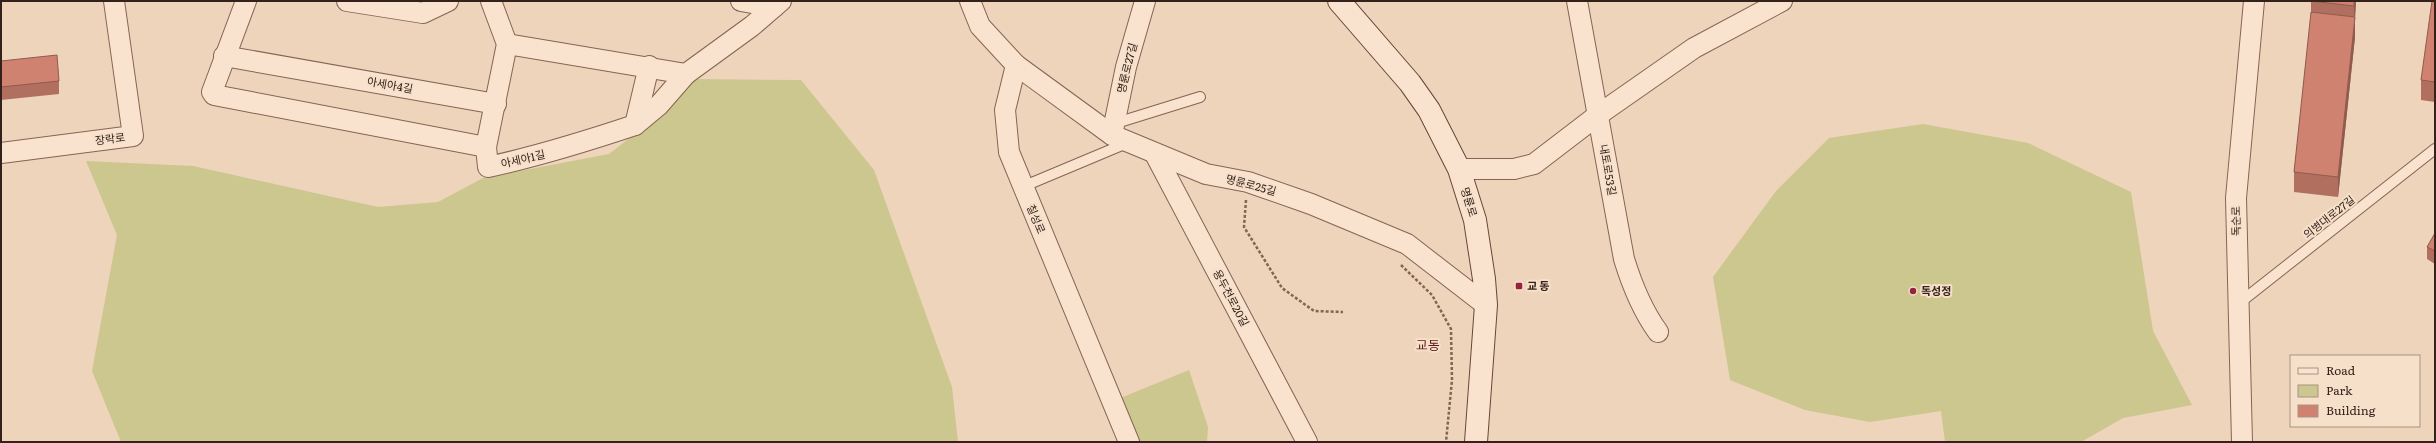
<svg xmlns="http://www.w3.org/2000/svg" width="2436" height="443" font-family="Literata,'Noto Sans KR',serif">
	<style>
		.green { fill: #ccc68f }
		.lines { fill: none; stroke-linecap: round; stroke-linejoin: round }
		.lane-casing { stroke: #856455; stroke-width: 12 }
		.street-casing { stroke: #856455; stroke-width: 22 }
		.secondary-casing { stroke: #674638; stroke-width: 24 }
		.path { stroke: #856455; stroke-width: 2.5; stroke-dasharray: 3 2; stroke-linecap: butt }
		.lane { stroke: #f9e3ce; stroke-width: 10 }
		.street { stroke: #f9e3ce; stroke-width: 20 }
		.secondary { stroke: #f9e3ce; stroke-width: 22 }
		.wall { fill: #b1705f }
		.shaded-wall { fill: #905b4e }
		.building { fill: #ce826f; stroke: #905b4e }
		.poi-dot { fill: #95243d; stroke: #f6e0ca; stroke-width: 1.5 }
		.labels { text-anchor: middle; stroke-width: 4; stroke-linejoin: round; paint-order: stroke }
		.street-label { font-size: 11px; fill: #34211a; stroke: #f6e0ca }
		.poi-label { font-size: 11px; font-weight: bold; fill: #34211a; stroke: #f6e0ca; text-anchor: start }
		.quarter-label { font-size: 13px; fill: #611919; stroke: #f6e0ca }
	</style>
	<rect width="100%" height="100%" fill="#eed4bb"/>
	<!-- green -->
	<g class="green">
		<polygon points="687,79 801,80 874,170 952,387 958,442 121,442 92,371 117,235 86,161 193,166 378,207 438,202 483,178 609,154 641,129"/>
		<polygon points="1923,124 2028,143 2131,192 2153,331 2192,405 2123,418 2081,442 1945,442 1941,411 1870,422 1805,410 1730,380 1713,277 1776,191 1829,138"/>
		<polygon points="1189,370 1208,427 1207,442 1137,442 1118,399"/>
	</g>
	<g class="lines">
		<!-- lane casing -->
		<g class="lane-casing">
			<g id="lane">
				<polyline points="1113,124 1200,97"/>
				<polyline points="1022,187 1127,143"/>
				<polyline points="2238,304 2435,149"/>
			</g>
		</g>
		<!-- street casing -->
		<g class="street-casing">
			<g id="street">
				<polyline points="246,1 212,92 214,95 486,147"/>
				<polyline points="347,1 423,13 448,1"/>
				<path d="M491,1L507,44L486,147L488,167C539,156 587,141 635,125L649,66"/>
				<polyline points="741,1 774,7"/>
				<polyline points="970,1 980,26 1016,65 1005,110 1009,152 1129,442"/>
				<path d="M1577,1L1624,259C1632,285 1642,310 1658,332"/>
				<polyline points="507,44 686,74 752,26 781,1"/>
				<polyline points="224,56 496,104"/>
				<polyline points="1016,65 1112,135 1206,174 1248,182 1311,204 1407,244 1486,305"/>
				<polyline points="635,125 659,105 686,74"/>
				<polyline points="1112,135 1126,67 1145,1"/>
				<polyline points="1,153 133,136 114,1"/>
				<polyline points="1155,154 1307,442"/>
				<polyline points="1459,169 1514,169 1534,164 1598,115 1694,48 1782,1"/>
				<polyline points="2242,442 2236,198 2254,1"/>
			</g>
		</g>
		<!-- secondary casing -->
		<g class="secondary-casing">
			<polyline id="secondary" points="1339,1 1410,83 1429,110 1459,169 1475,220 1484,279 1486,305 1476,442"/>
		</g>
		<!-- path -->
		<g class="path">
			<polyline points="1246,200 1244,227 1282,288 1314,311 1343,312"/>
			<polyline points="1401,265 1432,295 1451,329 1452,380 1446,442"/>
		</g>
		<!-- lane -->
		<use href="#lane" class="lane"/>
		<!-- street -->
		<use href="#street" class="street"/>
		<!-- secondary -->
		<use href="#secondary" class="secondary"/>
	</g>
	<!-- wall -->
	<g class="wall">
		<polygon points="2311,1 2356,1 2355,18 2355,37 2338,197 2294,192 2294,172 2311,18"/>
		<polygon points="2435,1 2435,102 2421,100 2421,80"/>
		<polygon points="1,61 59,81 59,94 1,100"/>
		<polygon points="2435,233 2435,264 2427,259 2427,247"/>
	</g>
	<!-- shaded-wall -->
	<polygon class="shaded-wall" points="2354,1 2356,1 2355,18 2355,37 2338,197 2338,177 2354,25"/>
	<!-- building -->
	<g class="building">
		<polygon points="2311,1 2354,1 2354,6"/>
		<polygon points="2432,1 2435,1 2435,82 2421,80"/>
		<polygon points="2311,12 2355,17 2338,177 2294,172"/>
		<polygon points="57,55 59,81 1,87 1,61"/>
		<polygon points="2435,233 2435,251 2427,247"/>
	</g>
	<!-- markers -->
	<g class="poi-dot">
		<rect x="1515" y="282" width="8" height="8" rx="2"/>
		<circle cx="1913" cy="291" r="4"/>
	</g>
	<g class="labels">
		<!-- street labels -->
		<g class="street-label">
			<text transform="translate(1127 68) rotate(-76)" y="4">명륜로27길</text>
			<text transform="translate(390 85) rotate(10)" y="4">아세아4길</text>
			<text transform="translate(110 139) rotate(-7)" y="4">장락로</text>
			<text transform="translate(523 159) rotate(-13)" y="4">아세아1길</text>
			<text transform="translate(1608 170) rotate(80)" y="4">내토로53길</text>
			<text transform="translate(1251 185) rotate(15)" y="4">명륜로25길</text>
			<text transform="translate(1469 202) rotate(73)" y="4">명륜로</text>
			<text transform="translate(2329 217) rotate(-38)" y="4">의병대로27길</text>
			<text transform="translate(1036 219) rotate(67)" y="4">칠성로</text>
			<text transform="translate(2236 221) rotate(-91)" y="4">독순로</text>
			<text transform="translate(1231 298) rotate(62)" y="4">용두천로20길</text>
		</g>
		<!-- poi labels -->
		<g class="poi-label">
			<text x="1527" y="290">교 동</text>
			<text x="1921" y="295">독성정</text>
		</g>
		<!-- quarter labels -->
		<g class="quarter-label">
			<text x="1428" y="350">교동</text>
		</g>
	</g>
	<!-- border -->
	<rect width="2436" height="443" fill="none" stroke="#34211a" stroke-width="4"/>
	<!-- legend -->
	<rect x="2290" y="355" width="130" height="72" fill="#f6e0ca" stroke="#a89484"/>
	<rect x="2298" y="368" width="20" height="6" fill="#f9e3ce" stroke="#a89484"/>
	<text x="2326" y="375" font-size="12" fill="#34211a">Road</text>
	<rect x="2298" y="385" width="20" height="12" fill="#ccc68f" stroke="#a89484"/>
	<text x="2326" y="395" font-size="12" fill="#34211a">Park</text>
	<rect x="2298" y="405" width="20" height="12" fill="#ce826f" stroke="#a89484"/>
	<text x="2326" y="415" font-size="12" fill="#34211a">Building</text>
</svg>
